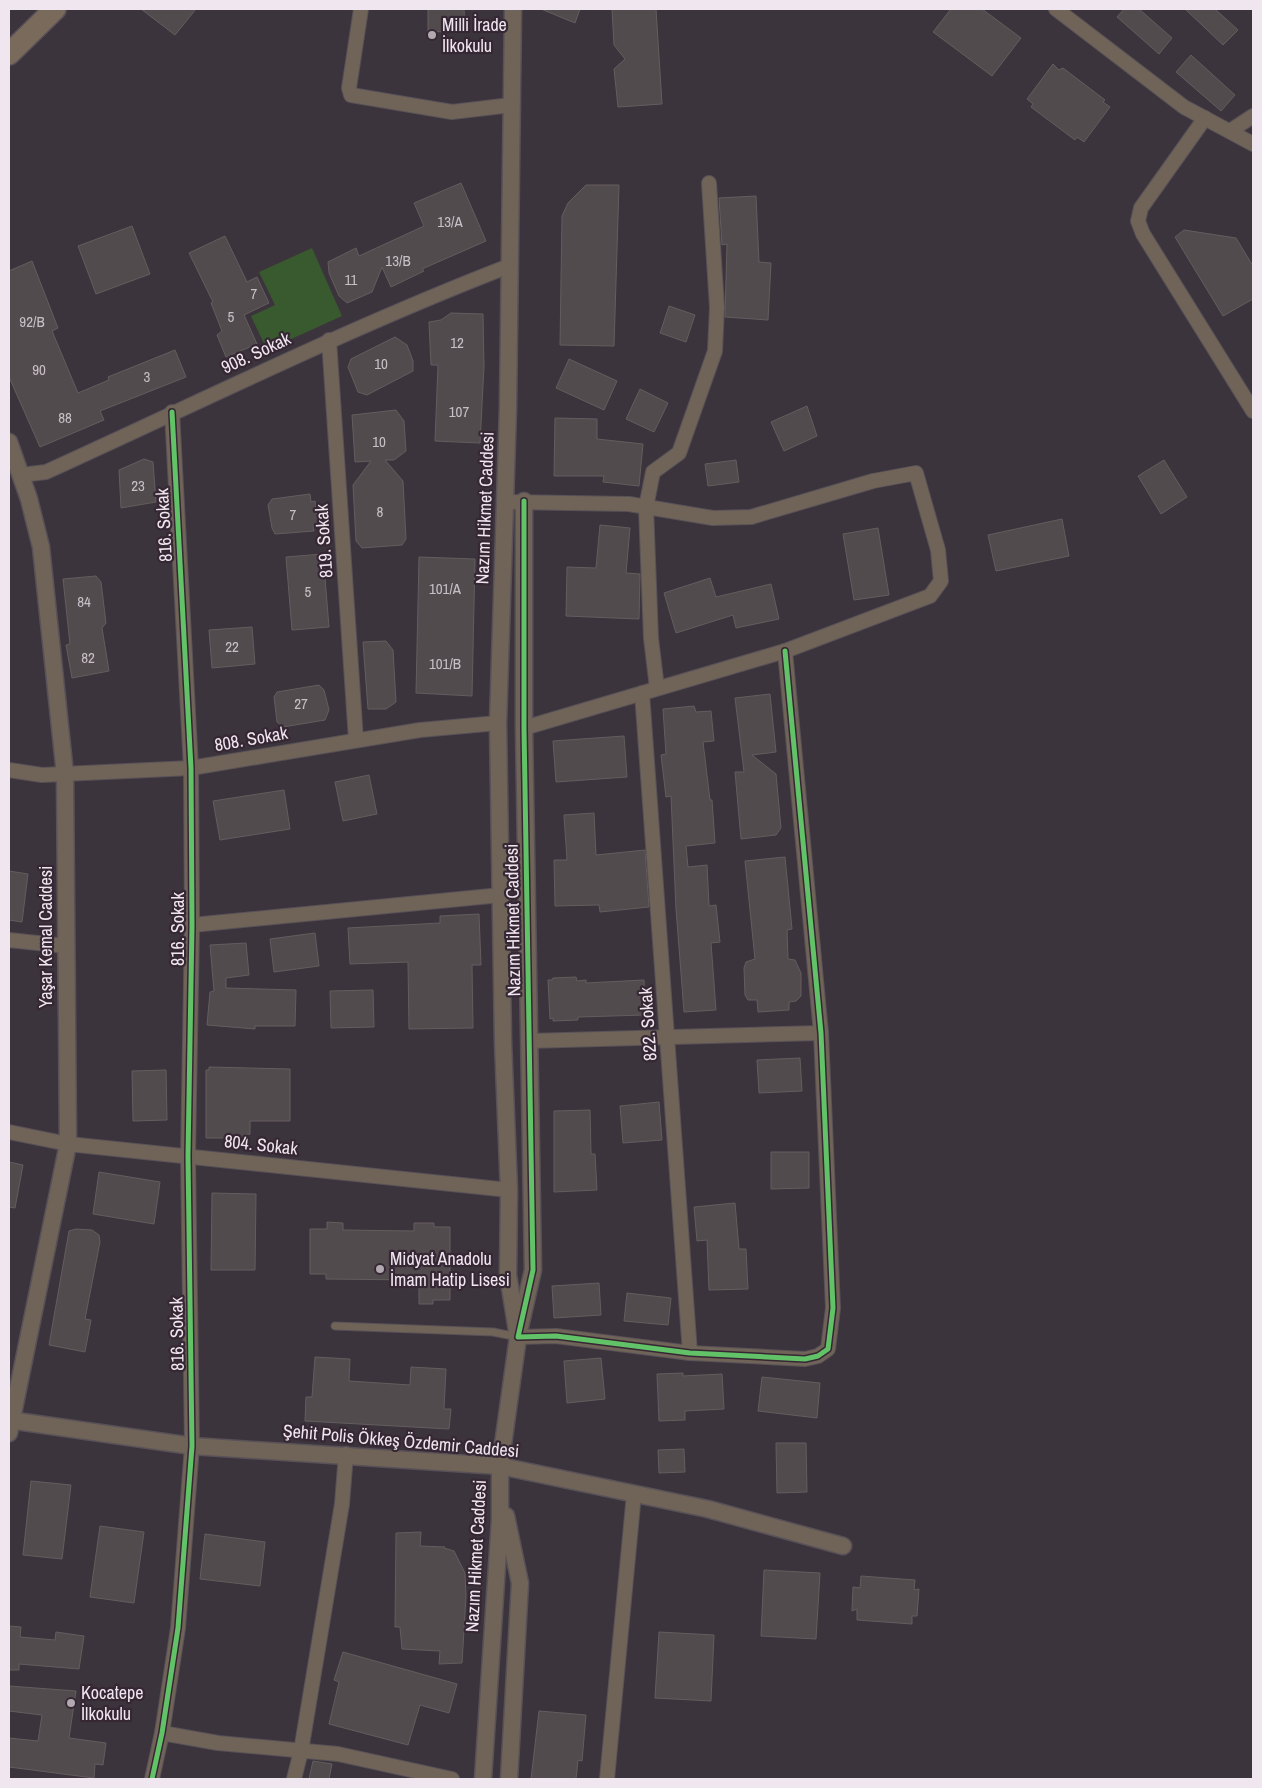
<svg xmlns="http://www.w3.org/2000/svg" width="1262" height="1788" font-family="'Archivo Narrow',sans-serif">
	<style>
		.green { fill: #39592f }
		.building { fill: #524b4d; stroke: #645d5e }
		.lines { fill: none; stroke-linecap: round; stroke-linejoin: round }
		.service-casing { stroke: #585158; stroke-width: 9 }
		.minor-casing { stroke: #585158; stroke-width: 16 }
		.tertiary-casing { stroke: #585158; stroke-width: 19 }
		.primary-casing { stroke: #585158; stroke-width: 24 }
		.service { stroke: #706458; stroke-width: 7 }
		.minor { stroke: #706458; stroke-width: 14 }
		.tertiary { stroke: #706458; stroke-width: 16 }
		.primary { stroke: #796a5b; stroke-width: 21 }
		.cycleway-casing { stroke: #362734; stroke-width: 8 }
		.cycleway { stroke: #61c268; stroke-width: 5 }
		.poi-dot { fill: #b1a8b0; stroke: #362734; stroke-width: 2 }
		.labels { text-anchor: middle; stroke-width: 4.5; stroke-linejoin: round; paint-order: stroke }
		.number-label { font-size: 15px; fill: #c8bfc6 }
		.poi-label { font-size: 18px; fill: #f0e6ef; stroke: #362734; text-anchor: start }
		.street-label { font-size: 18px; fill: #f0e6ef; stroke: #362734 }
	</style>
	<rect width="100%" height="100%" fill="#3c343c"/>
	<!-- green -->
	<polygon class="green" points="312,248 342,316 267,350 251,316 275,305 259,272"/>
	<!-- building -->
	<g class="building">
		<polygon points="141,9 196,9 175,35"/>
		<polygon points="428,9 464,9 465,31 428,32"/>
		<polygon points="541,9 580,9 575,23"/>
		<polygon points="612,9 656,9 662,104 618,107 614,69 625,59 614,45"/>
		<polygon points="951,9 982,9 1021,38 992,76 933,32"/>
		<polygon points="1124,9 1139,9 1172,38 1159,54 1117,17"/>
		<polygon points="1185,9 1215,9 1238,30 1223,45"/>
		<polygon points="1191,55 1235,95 1221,111 1176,72"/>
		<polygon points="1053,64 1059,70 1063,68 1105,100 1103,102 1110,107 1084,142 1077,137 1075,140 1031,107 1033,104 1027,99"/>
		<polygon points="461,183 486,241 422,269 424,271 391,287 382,267 372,292 347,303 339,296 329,273 328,262 356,248 359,256 424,226 414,203"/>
		<polygon points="586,185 619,185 614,346 560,345 562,216 568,203"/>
		<polygon points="756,196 759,262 771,263 768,320 725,317 727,244 722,245 719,198"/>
		<polygon points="132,226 150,274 96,294 78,246"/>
		<polygon points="1184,230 1236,238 1253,266 1253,299 1223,316 1175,237"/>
		<polygon points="225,236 247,282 257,277 269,303 244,315 257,344 226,357 217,335 222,331 211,303 213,302 189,253"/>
		<polygon points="32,261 58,328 52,331 78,393 109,380 108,377 175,350 186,377 100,411 104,420 40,447 9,377 9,271"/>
		<polygon points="669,306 695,315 686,342 660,333"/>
		<polygon points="451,313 483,314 484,366 480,443 435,441 438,365 431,365 429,322 441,320"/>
		<polygon points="395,337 407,345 413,361 413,371 367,395 358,392 348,367 351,359"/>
		<polygon points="569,359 617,381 604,410 556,388"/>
		<polygon points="640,389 668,403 654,432 626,419"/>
		<polygon points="807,406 817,436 784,451 771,422"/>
		<polygon points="396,410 404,421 406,451 394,460 385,460 403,481 406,539 402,545 362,548 356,541 353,485 371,461 355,462 352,415"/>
		<polygon points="555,418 597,419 597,439 643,444 639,486 603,482 604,476 554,476"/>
		<polygon points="144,459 153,462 156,502 121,508 119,470"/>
		<polygon points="736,460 739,482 708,486 705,464"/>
		<polygon points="1164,460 1187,497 1161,514 1138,476"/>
		<polygon points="310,494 311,502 315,501 318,524 313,525 314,531 275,534 272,528 268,505 272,499"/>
		<polygon points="1062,519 1069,556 996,571 988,535"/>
		<polygon points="600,525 630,528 626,573 640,574 639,619 566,616 567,567 596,568"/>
		<polygon points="878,528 889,595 854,600 843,534"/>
		<polygon points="323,554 329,627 292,630 286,557"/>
		<polygon points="419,557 475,559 472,696 416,693"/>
		<polygon points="96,576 101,582 106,623 102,628 109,671 72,678 66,645 70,644 63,579"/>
		<polygon points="710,578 716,597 771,584 779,619 736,628 733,615 676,633 664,593"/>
		<polygon points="252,627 255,664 212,668 209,630"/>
		<polygon points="386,641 393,650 396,702 386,709 368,709 363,642"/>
		<polygon points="319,685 324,690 329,710 325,720 283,727 277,722 274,697 277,692"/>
		<polygon points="770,694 776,752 752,755 776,774 781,828 776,835 741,839 735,772 744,772 735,698"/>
		<polygon points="694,706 696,712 711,711 714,741 703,742 710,800 712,800 715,843 686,846 688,867 707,865 709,906 716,905 720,942 711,943 716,1010 684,1012 676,909 671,796 666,797 661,755 666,754 663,709"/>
		<polygon points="624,736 627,777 556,782 553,741"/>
		<polygon points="369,775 377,814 343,821 335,782"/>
		<polygon points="284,790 290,829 220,840 213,801"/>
		<polygon points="594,813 596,855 645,850 649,907 600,912 599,905 555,906 554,860 567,860 564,815"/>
		<polygon points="785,857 792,929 787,930 788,959 795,960 801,973 801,996 796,1001 789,1002 789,1010 758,1012 757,1000 748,1000 745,995 744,968 746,962 755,959 745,861"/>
		<polygon points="9,871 28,874 22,922 9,920"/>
		<polygon points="479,914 481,965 472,965 473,1028 409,1029 408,962 350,964 348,928 440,923 440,916"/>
		<polygon points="315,933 319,966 274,972 270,939"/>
		<polygon points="246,943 249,975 226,978 226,988 296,990 295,1026 255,1026 255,1029 207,1025 210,992 214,991 210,945"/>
		<polygon points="576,977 577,981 586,980 586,983 644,980 645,1015 578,1017 578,1020 553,1021 553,1018 550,1019 548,980 552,980 553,978"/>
		<polygon points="373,990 374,1027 331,1028 330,991"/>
		<polygon points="800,1058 802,1091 759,1093 757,1060"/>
		<polygon points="209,1067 290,1069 290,1121 250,1121 250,1134 243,1135 244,1138 206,1138 206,1070 209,1070"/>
		<polygon points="166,1070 167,1120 133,1121 132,1071"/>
		<polygon points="659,1102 662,1140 623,1143 620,1106"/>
		<polygon points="590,1110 591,1154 595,1154 597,1190 554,1192 554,1111"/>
		<polygon points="771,1152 809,1152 809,1188 771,1189"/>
		<polygon points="9,1162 23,1165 15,1208 9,1207"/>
		<polygon points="99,1172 160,1182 154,1224 93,1214"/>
		<polygon points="212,1193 256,1194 255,1270 211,1270"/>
		<polygon points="735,1203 739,1249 746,1249 748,1289 709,1290 707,1240 697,1241 694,1207"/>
		<polygon points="327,1222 343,1223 343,1230 414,1231 414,1223 434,1223 434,1227 450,1227 450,1300 433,1300 433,1304 419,1304 419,1280 326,1279 326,1274 310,1274 310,1229 327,1229"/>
		<polygon points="76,1229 92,1230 99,1235 100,1242 85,1319 91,1320 85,1352 49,1345 69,1231"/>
		<polygon points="599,1283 601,1315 554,1318 552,1286"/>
		<polygon points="627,1293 671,1298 668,1325 624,1321"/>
		<polygon points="315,1357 350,1359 349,1381 410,1385 411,1367 446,1369 444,1409 451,1409 449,1429 305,1421 306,1397 312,1397"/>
		<polygon points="601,1358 605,1399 567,1403 564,1361"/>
		<polygon points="683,1373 683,1376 722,1374 724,1409 685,1411 685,1420 659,1421 657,1374"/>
		<polygon points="762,1377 820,1383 817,1418 758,1411"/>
		<polygon points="776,1443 806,1443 807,1492 777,1493"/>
		<polygon points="684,1449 685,1472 659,1473 658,1450"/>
		<polygon points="31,1481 71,1485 62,1559 23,1555"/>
		<polygon points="100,1526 144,1532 134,1603 90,1597"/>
		<polygon points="421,1532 420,1546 445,1547 444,1548 454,1551 465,1573 466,1596 462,1663 439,1664 440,1651 402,1649 400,1627 395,1627 396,1533"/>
		<polygon points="205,1534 265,1542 260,1586 200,1579"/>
		<polygon points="764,1570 820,1573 816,1639 761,1636"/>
		<polygon points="861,1576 915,1580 914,1590 919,1589 917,1616 912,1616 912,1624 857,1620 857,1609 852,1611 853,1587 860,1588"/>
		<polygon points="9,1626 21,1627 20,1637 55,1640 56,1632 84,1636 79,1669 19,1664 19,1670 9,1670"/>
		<polygon points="659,1632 714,1635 711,1701 655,1698"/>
		<polygon points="343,1652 457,1684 449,1713 420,1705 408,1745 329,1724 339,1682 334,1680"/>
		<polygon points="9,1686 76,1691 69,1738 106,1743 103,1765 95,1764 94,1778 9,1767 9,1738 38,1741 42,1715 9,1711"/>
		<polygon points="539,1711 586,1715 582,1761 578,1760 576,1779 531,1779"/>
		<polygon points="313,1761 332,1764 329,1779 309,1779"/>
	</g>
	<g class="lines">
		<!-- service casing -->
		<g class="service-casing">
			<polyline id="service" points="335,1326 493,1332 518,1337"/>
		</g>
		<!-- minor casing -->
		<g class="minor-casing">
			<g id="minor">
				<polyline points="361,9 349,88 351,95 452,112 511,105"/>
				<polyline points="1056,9 1184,107 1253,144"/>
				<polyline points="1205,118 1141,208 1138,221 1143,234 1253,411"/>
				<polyline points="1230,131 1253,116"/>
				<polyline points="329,340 356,740"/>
				<path d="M21,475L46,472C200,402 351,327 509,266"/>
				<polyline points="504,502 629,504 713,518 751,517 873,481 916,473 938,550 941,581 930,596 785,651 524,728"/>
				<polyline points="657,688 651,638 646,507 653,472 679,453 715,351 717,307 709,183"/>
				<polyline points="642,693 690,1353"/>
				<polyline points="9,770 42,775 191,768 420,730 498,723"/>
				<polyline points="192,925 501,895"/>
				<polyline points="9,940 66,946"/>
				<polyline points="528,1041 821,1033"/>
				<polyline points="9,1132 68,1144 509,1190"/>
				<polyline points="518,1337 556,1336 690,1353 805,1359 818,1356 828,1349 833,1308 821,1033 785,651"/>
				<polyline points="162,1733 218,1743 338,1754 452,1779"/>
				<polyline points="152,1779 162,1733 178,1628 192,1446 188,1156 192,925 191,768 172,412"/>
				<polyline points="294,1779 301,1751 342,1504 346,1454"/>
				<polyline points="607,1779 634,1494"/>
			</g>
		</g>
		<!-- tertiary casing -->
		<g class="tertiary-casing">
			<g id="tertiary">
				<polyline points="9,442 29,499 41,547 65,774 68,1144 9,1433"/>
				<polyline points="520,1327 533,1270 524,728 524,501"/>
				<polyline points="9,1420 192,1446 500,1466 708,1509 843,1546"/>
				<polyline points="506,1516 520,1583 509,1779"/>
				<polyline points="483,1779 500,1520 500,1466 518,1337 508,1275 509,1190 503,1042 498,723 508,408 513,9"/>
			</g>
		</g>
		<!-- primary casing -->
		<g class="primary-casing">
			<polyline id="primary" points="9,54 55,9"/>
		</g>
		<!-- service -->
		<use href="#service" class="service"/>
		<!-- minor -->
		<use href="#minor" class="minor"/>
		<!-- tertiary -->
		<use href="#tertiary" class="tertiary"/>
		<!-- primary -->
		<use href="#primary" class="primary"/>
		<!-- cycleway casing -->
		<g class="cycleway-casing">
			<g id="cycleway">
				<polyline points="524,501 524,728 533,1270 518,1337 556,1336 690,1353 805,1359 818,1356 828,1349 833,1308 821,1033 785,651"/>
				<polyline points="152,1779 162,1733 178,1628 192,1446 188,1156 192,925 191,768 172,412"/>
			</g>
		</g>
		<!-- cycleway -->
		<use href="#cycleway" class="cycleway"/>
	</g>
	<!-- markers -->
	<g class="poi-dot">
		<circle cx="432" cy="35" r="5"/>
		<circle cx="380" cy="1269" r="5"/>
		<circle cx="71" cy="1703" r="5"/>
	</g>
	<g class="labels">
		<!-- number labels -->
		<g class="number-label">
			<text x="450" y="227">13/A</text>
			<text x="398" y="266">13/B</text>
			<text x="351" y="285">11</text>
			<text x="254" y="299">7</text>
			<text x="231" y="322">5</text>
			<text x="32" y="327">92/B</text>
			<text x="457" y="348">12</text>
			<text x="381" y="369">10</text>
			<text x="39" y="375">90</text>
			<text x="147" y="382">3</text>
			<text x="459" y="417">107</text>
			<text x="65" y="423">88</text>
			<text x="379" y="447">10</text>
			<text x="138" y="491">23</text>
			<text x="380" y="517">8</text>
			<text x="293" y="520">7</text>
			<text x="445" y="594">101/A</text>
			<text x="308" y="597">5</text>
			<text x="84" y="607">84</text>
			<text x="232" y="652">22</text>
			<text x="88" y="663">82</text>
			<text x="445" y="669">101/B</text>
			<text x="301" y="709">27</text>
		</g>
		<!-- poi labels -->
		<g class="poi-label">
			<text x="442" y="31">Milli İrade<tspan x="442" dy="21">İlkokulu</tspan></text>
			<text x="390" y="1265">Midyat Anadolu<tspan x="390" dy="21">İmam Hatip Lisesi</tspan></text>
			<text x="81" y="1699">Kocatepe<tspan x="81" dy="21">İlkokulu</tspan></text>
		</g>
		<!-- street labels -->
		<g class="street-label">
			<text transform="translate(256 353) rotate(-25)" y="6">908. Sokak</text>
			<text transform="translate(485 508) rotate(-88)" y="6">Nazım Hikmet Caddesi</text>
			<text transform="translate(164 525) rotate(-93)" y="6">816. Sokak</text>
			<text transform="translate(324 541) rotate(-94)" y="6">819. Sokak</text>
			<text transform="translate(251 739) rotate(-10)" y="6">808. Sokak</text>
			<text transform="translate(513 920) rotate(-91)" y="6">Nazım Hikmet Caddesi</text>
			<text transform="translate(178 929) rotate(-90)" y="6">816. Sokak</text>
			<text transform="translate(46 937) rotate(-90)" y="6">Yaşar Kemal Caddesi</text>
			<text transform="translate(648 1024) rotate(-94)" y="6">822. Sokak</text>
			<text transform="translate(261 1145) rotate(6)" y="6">804. Sokak</text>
			<text transform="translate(177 1334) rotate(-91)" y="6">816. Sokak</text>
			<text transform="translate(401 1441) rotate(5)" y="6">Şehit Polis Ökkeş Özdemir Caddesi</text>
			<text transform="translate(476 1556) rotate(-87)" y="6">Nazım Hikmet Caddesi</text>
		</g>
	</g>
	<!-- border -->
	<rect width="1262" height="1788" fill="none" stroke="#f0e6ef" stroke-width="20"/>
</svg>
